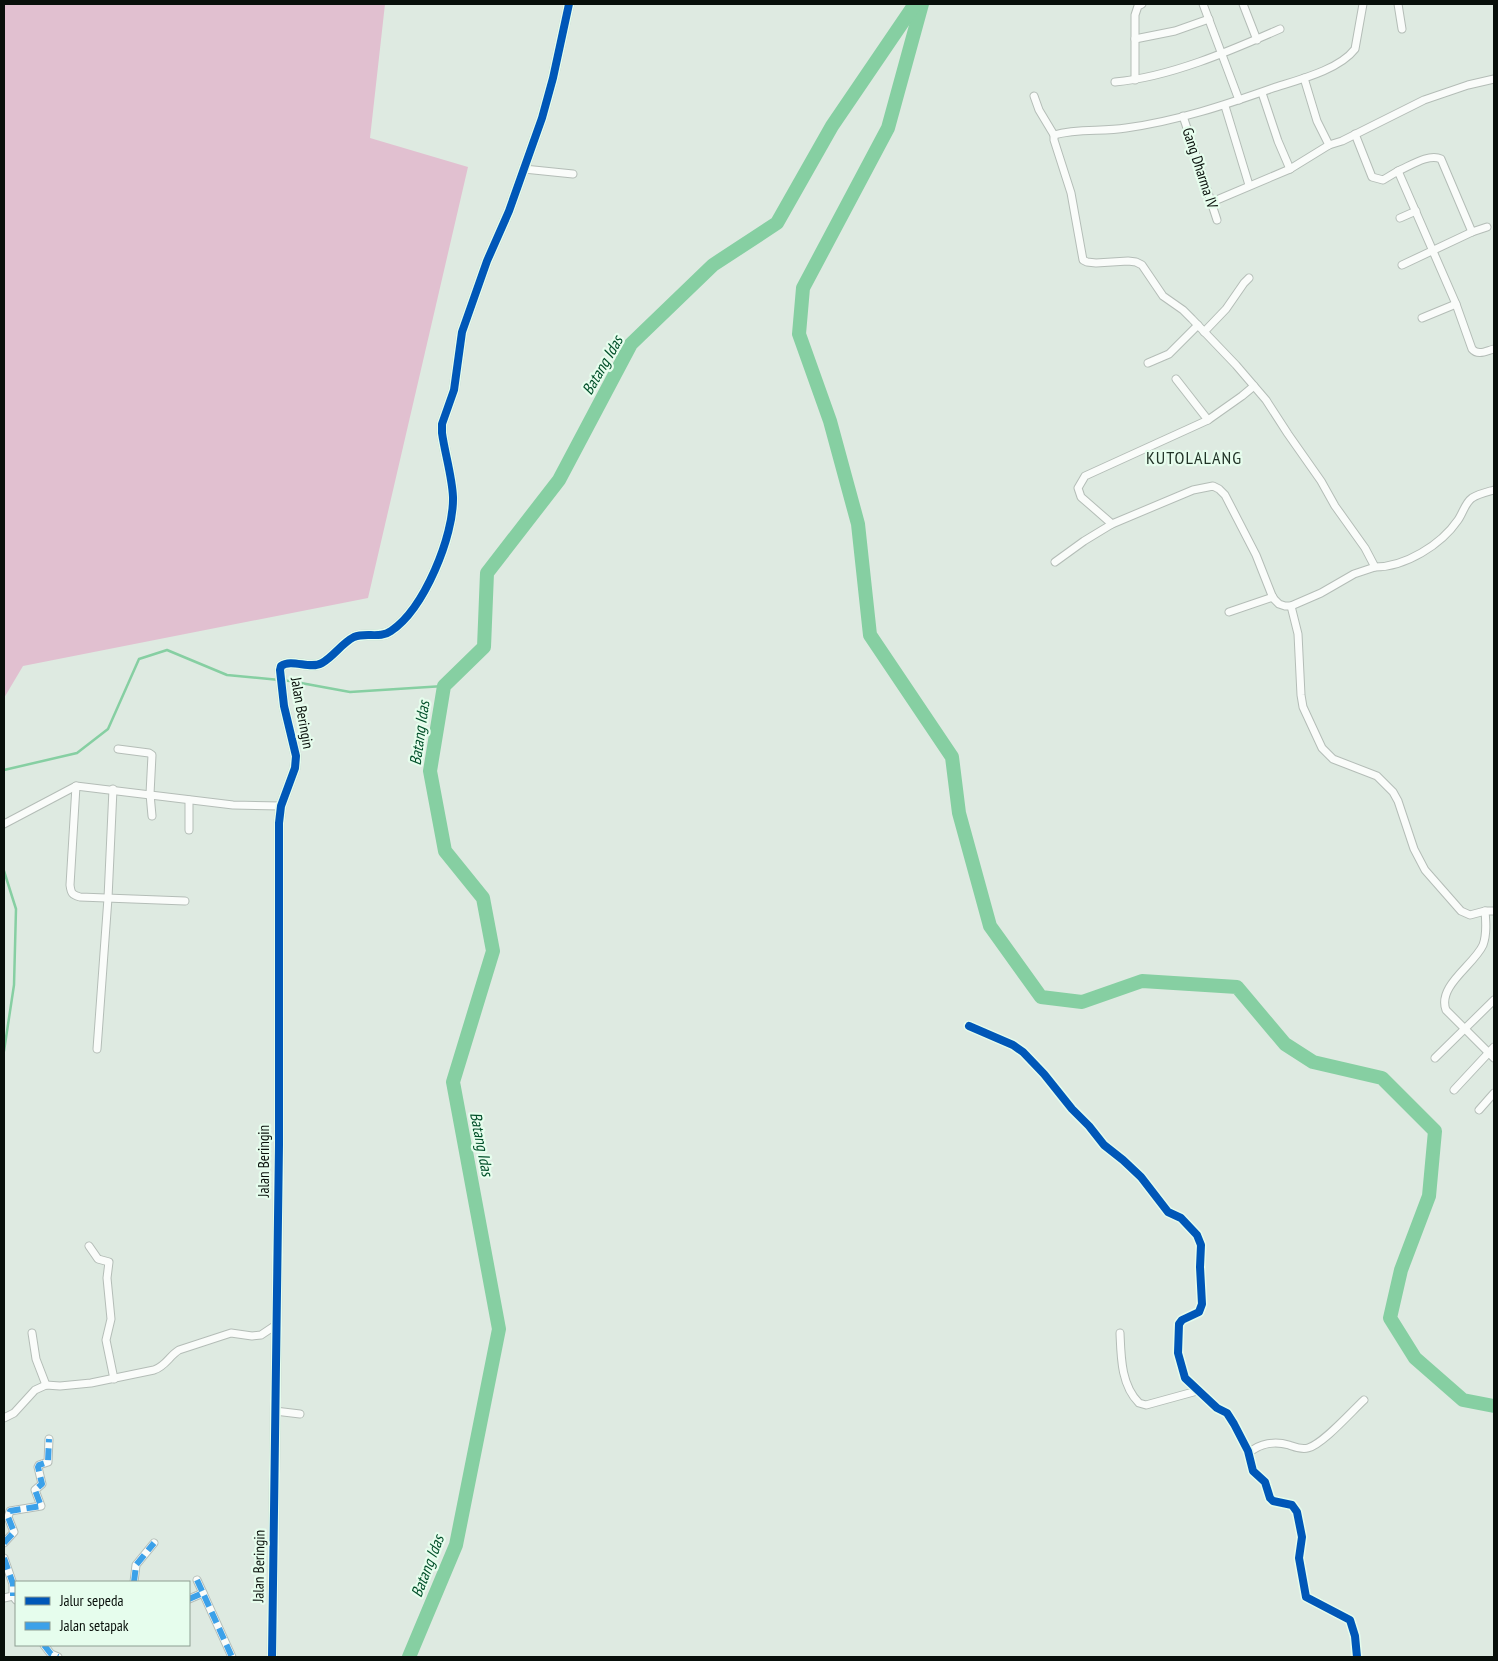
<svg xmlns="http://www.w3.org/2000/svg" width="1498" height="1661" font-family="'PT Sans Narrow',sans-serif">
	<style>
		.green { fill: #e1c0d0 }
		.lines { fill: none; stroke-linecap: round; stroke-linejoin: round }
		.stream { stroke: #86cfa2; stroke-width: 2.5 }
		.river { stroke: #86cfa2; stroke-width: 14 }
		.minor-casing { stroke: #b4bdb7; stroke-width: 9 }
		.tertiary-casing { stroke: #b4bdb7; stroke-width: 11 }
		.minor { stroke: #fafcfa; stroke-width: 7 }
		.tertiary { stroke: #fafcfa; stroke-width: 9 }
		.quiet { stroke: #3ca1e9; stroke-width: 6; stroke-dasharray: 12 6; stroke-linecap: butt }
		.cycleway-casing { stroke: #e6fded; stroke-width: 11 }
		.cycleway { stroke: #0057b8; stroke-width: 8 }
		.labels { text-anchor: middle; stroke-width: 4.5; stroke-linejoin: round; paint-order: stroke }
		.street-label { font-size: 15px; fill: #080f0a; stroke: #e6fded }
		.water-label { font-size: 16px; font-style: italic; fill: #004f29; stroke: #e6fded }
		.quarter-label { font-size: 18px; letter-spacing: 1px; fill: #1f3125; stroke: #e6fded }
	</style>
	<rect width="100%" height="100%" fill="#deeae1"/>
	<!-- green -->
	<polygon class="green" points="4,4 385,4 370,138 468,167 368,598 23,666 4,698"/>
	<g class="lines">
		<!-- stream -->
		<g class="stream">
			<polyline points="4,770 77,753 108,729 139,659 167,650 227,675 290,681 350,692 444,686"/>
			<polyline points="4,871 16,909 14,985 4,1051"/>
		</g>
		<!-- river -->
		<g class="river">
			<polyline points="922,4 888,128 803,288 799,334 830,421 858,524 870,635 952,757 959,813 990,926 1041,997 1082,1002 1142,981 1237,987 1285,1044 1313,1062 1382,1078 1435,1131 1429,1196 1401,1270 1390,1318 1415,1358 1463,1400 1494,1406"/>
			<polyline points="409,1657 456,1545 499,1329 453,1082 493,951 483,898 445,851 430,771 444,686 484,647 487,573 559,480 631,344 713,265 777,223 832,126 915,4"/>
		</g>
		<!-- minor casing -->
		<g class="minor-casing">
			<g id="minor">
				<polyline points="1203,4 1239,100"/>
				<polyline points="1243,4 1257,40"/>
				<polyline points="1398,4 1402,29"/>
				<polyline points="1135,39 1175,31 1209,19"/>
				<polyline points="1304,78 1317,121 1329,145"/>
				<polyline points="1135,80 1135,15 1138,6 1142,4"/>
				<path d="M1115,82C1170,77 1230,51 1280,29"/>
				<polyline points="1262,93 1278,141 1290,169"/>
				<path d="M1034,96L1039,110L1054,135V140L1071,193L1083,260L1087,262L1096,263L1128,261L1136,262L1142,265L1163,296L1183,310L1192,319L1236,365L1266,400L1288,434L1321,481L1335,506L1365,548L1375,567C1405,567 1441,545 1458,520C1463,513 1465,503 1472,498C1478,494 1487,492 1494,490"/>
				<polyline points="1225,106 1249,185"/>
				<polyline points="1183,116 1217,220"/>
				<path d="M1355,134L1372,177L1383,180L1398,171L1456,304L1472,349C1478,356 1486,351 1494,349"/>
				<path d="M1054,135C1078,128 1102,132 1126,128C1177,121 1225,105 1273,88C1298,80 1339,70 1355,49L1363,4"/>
				<polyline points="524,169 573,174"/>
				<path d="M1398,171C1410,166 1429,153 1441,159L1472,232"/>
				<polyline points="1212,202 1290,169 1329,145 1342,141 1424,100 1468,85 1494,79"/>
				<polyline points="1400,218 1416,211"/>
				<polyline points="1402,265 1472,232 1487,227"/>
				<polyline points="1422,318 1456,304"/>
				<polyline points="1204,332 1226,309 1244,283 1249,278"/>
				<polyline points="1148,363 1169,354 1198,325"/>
				<polyline points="1176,379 1208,420"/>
				<polyline points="1112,524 1081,497 1078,488 1085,476 1208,420 1242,396 1254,386"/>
				<polyline points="1055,562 1084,541 1112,524 1193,490 1213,486 1219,489 1225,495 1256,555 1273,598 1279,604 1285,606 1291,606 1321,593 1354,574 1375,567"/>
				<polyline points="1291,606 1298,634 1301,695 1303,707 1322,748 1333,759 1377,776 1393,792 1398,801 1414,849 1425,870 1461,911 1470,915 1485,911 1494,911"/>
				<polyline points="1229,612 1273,597"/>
				<polyline points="118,749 149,753 152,755 150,794 152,816"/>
				<path d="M76,786L70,885C71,893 72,895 80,897L185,901"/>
				<polyline points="4,824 76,786 233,805 281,806"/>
				<polyline points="189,830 189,800"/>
				<path d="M1485,911C1486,922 1487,934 1483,945C1474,965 1437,986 1446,1010L1494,1058"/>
				<polyline points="969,1026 1013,1045 1023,1052 1044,1074 1072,1109 1089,1126 1104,1145 1123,1160 1141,1177 1168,1212 1181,1218 1197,1235 1201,1245 1200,1267 1202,1304 1199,1312 1182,1320 1179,1324 1178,1353 1185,1378 1217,1408 1227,1413 1234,1424 1248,1451 1253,1471 1265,1482 1270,1498 1273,1501 1292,1505 1297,1512 1302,1537 1299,1558 1306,1597 1350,1620 1355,1636 1357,1657"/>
				<polyline points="97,1049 108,898 113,789"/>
				<polyline points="1435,1058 1494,1000"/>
				<polyline points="1454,1090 1494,1047"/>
				<polyline points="1479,1110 1494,1093"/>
				<polyline points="89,1246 98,1259 109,1262 107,1278 111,1319 106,1340 114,1379"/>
				<polyline points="32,1333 36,1359 46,1385"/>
				<path d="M1120,1333C1121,1357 1121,1385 1139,1403L1146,1405L1197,1391"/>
				<polyline points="275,1411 300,1414"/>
				<path d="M4,1418L14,1413L35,1390L46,1385L60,1386L91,1383L154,1370C166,1366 169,1356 179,1350L231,1333L252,1336L261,1335L276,1325"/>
				<path d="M1249,1453C1260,1443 1275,1441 1289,1445C1295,1447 1301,1450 1308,1448C1323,1444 1351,1412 1364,1400"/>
				<polyline points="4,1543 14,1532 8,1517 10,1511 41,1506 35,1490 42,1484 38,1467 39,1465 48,1462 49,1439"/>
				<polyline points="4,1558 13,1584 13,1596"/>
				<polyline points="197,1580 203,1593"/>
				<polyline points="134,1582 136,1565 154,1543"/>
				<polyline points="4,1598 13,1596 16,1600"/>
				<polyline points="189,1599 203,1593 232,1657"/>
				<polyline points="44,1645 51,1654 58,1657"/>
			</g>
		</g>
		<!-- tertiary casing -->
		<g class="tertiary-casing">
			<path id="tertiary" d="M272,1657L279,1145V823L281,806L295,768L296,756L284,706L280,670L281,666C292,658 310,670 322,663C334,656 342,643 354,637C366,632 380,639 391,631C424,609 454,536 453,497C452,476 445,454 442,433V424L454,390L462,332L487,261L509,211L542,118L553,78L569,4"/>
		</g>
		<!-- minor -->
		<use href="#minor" class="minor"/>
		<!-- tertiary -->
		<use href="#tertiary" class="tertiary"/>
		<!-- quiet -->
		<g class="quiet">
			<polyline points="4,1543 14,1532 8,1517 10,1511 41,1506 35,1490 42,1484 38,1467 39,1465 48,1462 49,1439"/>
			<polyline points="4,1558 13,1584 13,1596"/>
			<polyline points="197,1580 203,1593"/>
			<polyline points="134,1582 136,1565 154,1543"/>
			<polyline points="189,1599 203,1593 232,1657"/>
			<polyline points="44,1645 51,1654 58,1657"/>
		</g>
		<!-- cycleway casing -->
		<g class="cycleway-casing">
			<g id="cycleway">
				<polyline points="969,1026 1013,1045 1023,1052 1044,1074 1072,1109 1089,1126 1104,1145 1123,1160 1141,1177 1168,1212 1181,1218 1197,1235 1201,1245 1200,1267 1202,1304 1199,1312 1182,1320 1179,1324 1178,1353 1185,1378 1217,1408 1227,1413 1234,1424 1248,1451 1253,1471 1265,1482 1270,1498 1273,1501 1292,1505 1297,1512 1302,1537 1299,1558 1306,1597 1350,1620 1355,1636 1357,1657"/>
				<path d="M272,1657L279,1145V823L281,806L295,768L296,756L284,706L280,670L281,666C292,658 310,670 322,663C334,656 342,643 354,637C366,632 380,639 391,631C424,609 454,536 453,497C452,476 445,454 442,433V424L454,390L462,332L487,261L509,211L542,118L553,78L569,4"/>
			</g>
		</g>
		<!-- cycleway -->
		<use href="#cycleway" class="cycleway"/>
	</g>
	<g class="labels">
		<!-- street labels -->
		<g class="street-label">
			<text transform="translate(1200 168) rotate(72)" y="5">Gang Dharma IV</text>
			<text transform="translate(302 713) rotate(80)" y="5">Jalan Beringin</text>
			<text transform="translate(264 1161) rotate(-90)" y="5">Jalan Beringin</text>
			<text transform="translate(259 1566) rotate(-89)" y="5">Jalan Beringin</text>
		</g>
		<!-- water labels -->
		<g class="water-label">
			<text transform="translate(602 365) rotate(-60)" y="6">Batang Idas</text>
			<text transform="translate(419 733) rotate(-82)" y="6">Batang Idas</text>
			<text transform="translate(482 1144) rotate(79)" y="6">Batang Idas</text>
			<text transform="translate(427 1566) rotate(-69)" y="6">Batang Idas</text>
		</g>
		<!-- quarter labels -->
		<g class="quarter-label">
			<text x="1194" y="464">KUTOLALANG</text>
		</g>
	</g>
	<!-- border -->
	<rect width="1498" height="1661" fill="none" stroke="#080f0a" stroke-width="10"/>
	<!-- legend -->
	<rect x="15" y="1581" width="175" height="65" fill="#e6fded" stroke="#8d9e92"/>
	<rect x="25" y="1597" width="25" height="8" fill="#0057b8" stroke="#8d9e92"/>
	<text x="60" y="1606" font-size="15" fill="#080f0a">Jalur sepeda</text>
	<rect x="25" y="1622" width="25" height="8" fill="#3ca1e9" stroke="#8d9e92"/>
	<text x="60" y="1631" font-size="15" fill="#080f0a">Jalan setapak</text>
</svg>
